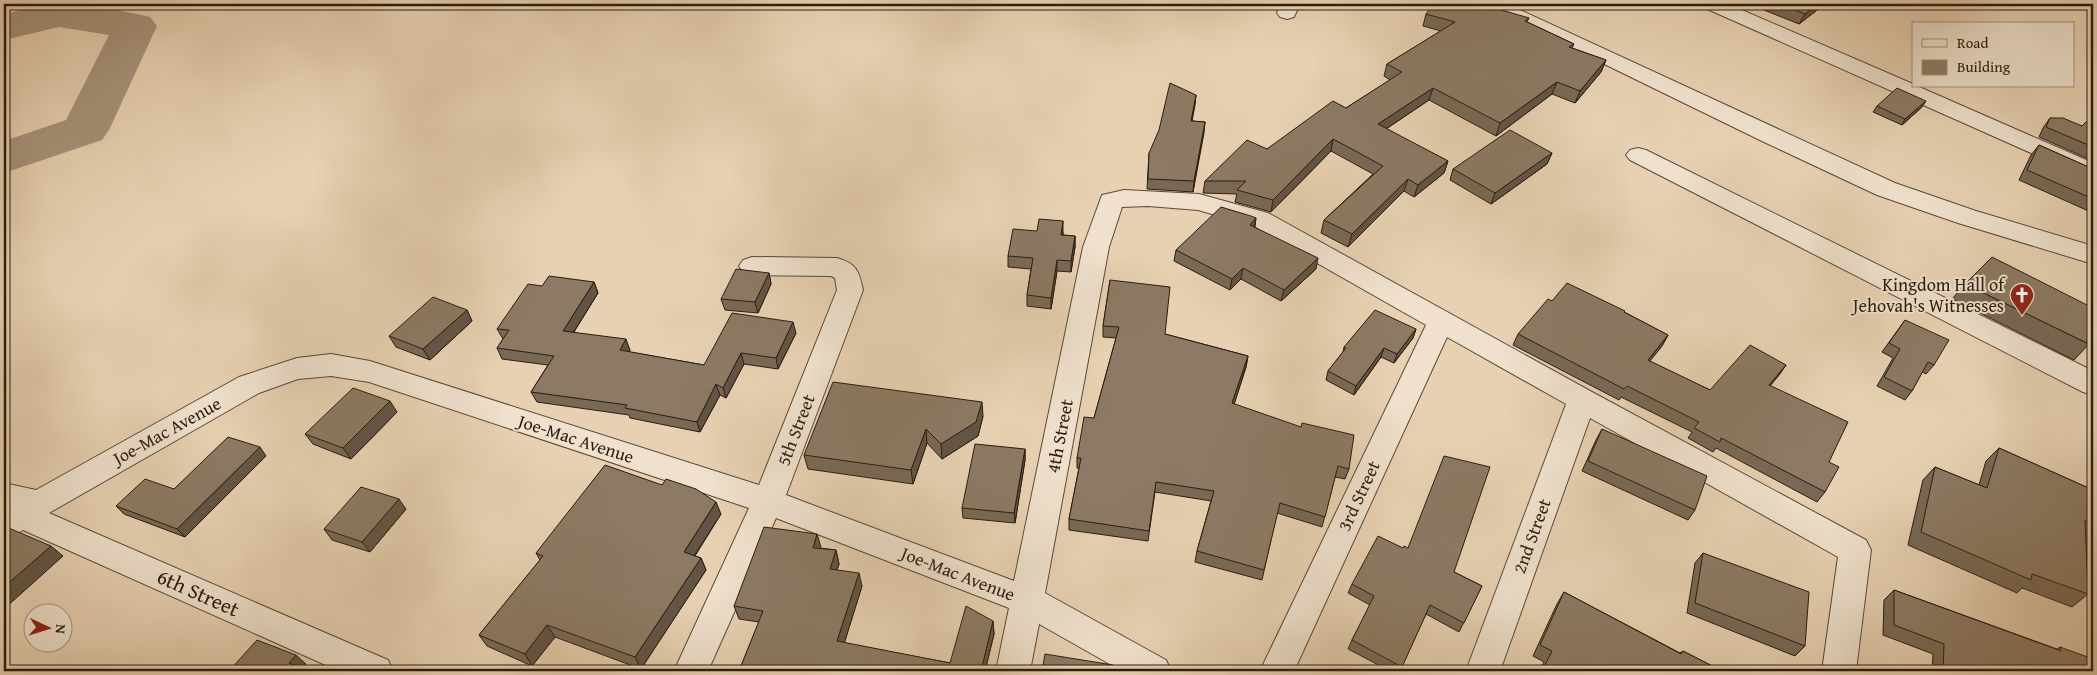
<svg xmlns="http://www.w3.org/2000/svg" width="2097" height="675" font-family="'Gentium Book Plus',serif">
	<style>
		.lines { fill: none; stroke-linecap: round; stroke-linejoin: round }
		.river { fill: #a7937b; fill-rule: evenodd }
		.minor-casing { stroke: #594938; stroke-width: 2 }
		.minor { fill: #efe1cd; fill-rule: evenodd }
		.wall { fill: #786956; stroke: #2a1c10 }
		.shaded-wall { fill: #625546; stroke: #2a1c10 }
		.building { fill: #8c7a64; stroke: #2a1c10 }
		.labels { text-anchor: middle; stroke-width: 4; stroke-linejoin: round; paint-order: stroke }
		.poi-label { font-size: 18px; fill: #2a1c10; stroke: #efe1cd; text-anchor: end }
		.street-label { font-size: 18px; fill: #2a1c10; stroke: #efe1cd }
		.near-street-label { font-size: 21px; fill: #2a1c10; stroke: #efe1cd }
	</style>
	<rect width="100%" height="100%" fill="#e7d1b2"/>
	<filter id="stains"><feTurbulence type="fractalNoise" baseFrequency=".004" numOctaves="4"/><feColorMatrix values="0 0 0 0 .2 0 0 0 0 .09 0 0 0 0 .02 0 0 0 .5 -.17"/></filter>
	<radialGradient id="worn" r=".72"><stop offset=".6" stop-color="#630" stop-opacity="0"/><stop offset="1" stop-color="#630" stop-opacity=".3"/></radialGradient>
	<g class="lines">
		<!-- river -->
		<path class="river" d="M48,4C82,4 117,9 150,17L157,26L109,130L102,140L4,173V141L66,120L109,35L59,27L4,40V14Z"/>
		<!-- minor casing -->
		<g class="minor-casing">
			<g id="minor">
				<polygon points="1280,4 1300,4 1294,17 1287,19 1280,17 1277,13"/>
				<polygon points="1481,4 1507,4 1895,183 1976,211 2093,246 2093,264 1958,223 1877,195 1764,142 1598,61 1484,8"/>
				<polygon points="1702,4 1728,4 1913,84 1913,86 1917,86 2093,163 2093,180 2085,177 1705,8"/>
				<polygon points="1638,148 1646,150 2093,371 2093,395 2083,392 1630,160 1626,155 1630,150"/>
				<path d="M1124,190L1199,194L1268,213L1592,392L1866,540L1871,550L1856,671H1822L1838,557L1590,418L1500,671H1466L1566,404L1447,337L1294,671H1260L1426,325L1250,225L1198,210L1148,206L1122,207L1109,247L1045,593L1166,660L1171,671H1122L1039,624L1030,671H996L1009,608L776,518L708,671H674L749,508L369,382L331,376L298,379L259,393L49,513L388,660L393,671H339L23,530L15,535L4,539V483L36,490L239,377L297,358L331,354L370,361L759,485L837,290L835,278L831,276L752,275L743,272L739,266L743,260L752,257L837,258C857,264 859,271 863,290L786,495L1014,581L1083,247L1102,195Z"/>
			</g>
		</g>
		<!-- minor -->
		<use href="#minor" class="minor"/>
	</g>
	<!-- wall -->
	<g class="wall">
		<polygon points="1767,4 1823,4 1821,7 1799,24 1764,10"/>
		<polygon points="1426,14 1529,18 1527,22 1574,44 1572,48 1606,60 1601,72 1575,103 1552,94 1496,136 1429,100 1386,129 1448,161 1444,173 1414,197 1404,191 1348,247 1321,233 1324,220 1373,174 1331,151 1271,212 1235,202 1237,194 1203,193 1205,181 1346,108 1390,80 1384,76 1387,64 1441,31 1423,26"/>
		<polygon points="1196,95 1192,121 1205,122 1193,192 1147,189 1149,153"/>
		<polygon points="1877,106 1922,107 1902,125 1873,112"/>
		<polygon points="2093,115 2093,161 2039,137 2043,128 2050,118 2082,126"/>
		<polygon points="2039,145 2093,169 2093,213 2019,180 2031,155"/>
		<polygon points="1552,153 1547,164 1491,204 1450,180 1453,169"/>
		<polygon points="1256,218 1255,227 1316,269 1281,301 1241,279 1230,290 1174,261 1176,250"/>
		<polygon points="1063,232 1063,235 1075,236 1075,247 1071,272 1057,271 1051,309 1027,306 1027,295 1031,269 1008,267 1008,256"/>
		<polygon points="769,273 771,284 758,313 725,310 721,299"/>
		<polygon points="1110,280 1165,334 1248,356 1246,367 1234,404 1349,469 1345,479 1335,477 1322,527 1277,513 1262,580 1195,562 1197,551 1211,501 1155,492 1148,541 1069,530 1069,519 1079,468 1077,468 1077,458 1094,418 1116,338 1103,337 1103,326"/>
		<polygon points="594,282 598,293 574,332 630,350 629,352 704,365 796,333 778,369 744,364 726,398 720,395 700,432 630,418 629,415 537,402 531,392 548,365 502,359 497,348 503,339 497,329 542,286"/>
		<polygon points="1965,284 2089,344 2074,360 1952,299"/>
		<polygon points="1552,301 1624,312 1668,335 1662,346 1649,361 1710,390 1786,365 1779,375 1770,386 1829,462 1825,492 1817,502 1716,448 1713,452 1688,438 1692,432 1621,397 1619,400 1513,345 1518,334"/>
		<polygon points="467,310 472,321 430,360 396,347 389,336"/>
		<polygon points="1905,320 1934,365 1926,374 1922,372 1912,391 1905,400 1877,386 1893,358 1882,352"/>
		<polygon points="1416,329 1413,338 1394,363 1381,357 1354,395 1326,380 1328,371 1343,352 1344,347"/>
		<polygon points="397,412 351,459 313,444 305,434"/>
		<polygon points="983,416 978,436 942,459 927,443 913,484 808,469 804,455"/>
		<polygon points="1602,429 1695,510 1688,520 1582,471 1596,440"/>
		<polygon points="1999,448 2093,490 2093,543 2086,540 2088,594 2072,607 2022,588 2017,593 1908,545 1923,480 1935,467 1979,485 1986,461"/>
		<polygon points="1025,449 1025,460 1015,523 963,518 962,508"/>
		<polygon points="266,456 185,537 124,514 116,506 174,489"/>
		<polygon points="406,509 370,552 332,540 324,529"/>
		<polygon points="721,514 695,556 701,558 706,570 641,669 555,637 532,666 487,646 479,635 540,560 536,553"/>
		<polygon points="817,534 820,548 836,550 839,564 837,570 862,586 844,643 950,663 993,621 994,634 985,671 739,671 759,622 739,619 734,606"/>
		<polygon points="1403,548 1454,572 1482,586 1459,632 1426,614 1400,671 1390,671 1348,649 1352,640 1370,605 1348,593 1352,584"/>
		<polygon points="1703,553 1805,646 1795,656 1687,613 1695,563"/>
		<polygon points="1894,590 2057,649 2060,647 2093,671 1932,671 1933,654 1883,635 1884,600"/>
		<polygon points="1564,592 1680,653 1683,651 1722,671 1540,671 1544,662 1533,656 1557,604"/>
	</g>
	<!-- shaded-wall -->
	<g class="shaded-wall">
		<polygon points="1818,4 1823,4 1821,7 1799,24 1805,14"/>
		<polygon points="1606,60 1601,72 1575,103 1580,91"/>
		<polygon points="1557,82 1552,94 1496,136 1500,123"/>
		<polygon points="1433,88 1429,100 1374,137 1378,124"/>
		<polygon points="1196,95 1195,105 1190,131 1191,121"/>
		<polygon points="1926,101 1922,107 1902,125 1905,119"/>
		<polygon points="1205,122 1204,133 1193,192 1194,181"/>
		<polygon points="1333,139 1331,151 1271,212 1273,200"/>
		<polygon points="1552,153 1547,164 1491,204 1495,193"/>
		<polygon points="1448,161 1444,173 1414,197 1418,185"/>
		<polygon points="1408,179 1404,191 1348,247 1352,234"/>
		<polygon points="1256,218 1254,229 1250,225"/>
		<polygon points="1063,221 1063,232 1061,246 1061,235"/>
		<polygon points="1075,236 1075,247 1071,272 1071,261"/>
		<polygon points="1318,258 1316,269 1281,301 1284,290"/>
		<polygon points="1057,260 1057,271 1051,309 1051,298"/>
		<polygon points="1243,268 1241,279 1230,290 1232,279"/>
		<polygon points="769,273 771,284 758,313 755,302"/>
		<polygon points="594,282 598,293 568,341 563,331"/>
		<polygon points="467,310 472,321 430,360 423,349"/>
		<polygon points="793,322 796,333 778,369 776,358"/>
		<polygon points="1416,329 1413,338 1394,363 1397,354"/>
		<polygon points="1668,335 1662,346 1642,371 1648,360"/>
		<polygon points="626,339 630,350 624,361 620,350"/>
		<polygon points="1384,348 1381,357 1354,395 1356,386"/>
		<polygon points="741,353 744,364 726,398 723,388"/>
		<polygon points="1248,356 1246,367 1231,414 1232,403"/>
		<polygon points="1786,365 1779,375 1762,395 1769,385"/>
		<polygon points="716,384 720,395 700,432 697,422"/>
		<polygon points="390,401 397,412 351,459 343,448"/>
		<polygon points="982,402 983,416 978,436 942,459 941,444"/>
		<polygon points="926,429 927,443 913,484 911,470"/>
		<polygon points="260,447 266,456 185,537 177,529"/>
		<polygon points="1025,449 1025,460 1015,523 1014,513"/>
		<polygon points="399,499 406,509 370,552 362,542"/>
		<polygon points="716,502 721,514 689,564 684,552"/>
		<polygon points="817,534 821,547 816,561 813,548"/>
		<polygon points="51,546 63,556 4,609 4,587"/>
		<polygon points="836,550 839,564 833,582 830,569"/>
		<polygon points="701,558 706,570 641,669 635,657"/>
		<polygon points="859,573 862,586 841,654 837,641"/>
		<polygon points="993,621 994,634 985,671 981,671"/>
		<polygon points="547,625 555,637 532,666 525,654"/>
		<polygon points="296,655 306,664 300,671 289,663"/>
	</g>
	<!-- building -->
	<g class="building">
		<polygon points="1434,4 1481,4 1529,18 1525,21 1574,44 1569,47 1606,60 1580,91 1557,82 1500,123 1433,88 1378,124 1448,161 1418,185 1408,179 1352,234 1324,220 1383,166 1333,139 1273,200 1237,190 1246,181 1205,181 1247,140 1267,149 1333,101 1346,108 1402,72 1387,64 1455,22 1426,14"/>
		<polygon points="1780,4 1818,4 1805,14"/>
		<polygon points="1170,83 1196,95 1191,121 1205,122 1194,181 1148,179 1149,153 1159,130"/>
		<polygon points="1897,88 1926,101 1905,119 1877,106"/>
		<polygon points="2093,115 2093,147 2046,127 2050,118 2063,118 2082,126"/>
		<polygon points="1510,130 1552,153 1495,193 1453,169"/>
		<polygon points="2039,145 2093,169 2093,199 2027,170"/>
		<polygon points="1221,207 1251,216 1256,218 1250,225 1318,258 1284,290 1243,268 1232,279 1176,250"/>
		<polygon points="1039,219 1063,221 1061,235 1075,236 1071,261 1057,260 1051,298 1027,295 1033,258 1008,256 1013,229 1037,231"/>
		<polygon points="1992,257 2093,308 2093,340 2089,344 1965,284"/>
		<polygon points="736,269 769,273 755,302 721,299"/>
		<polygon points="549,276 594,282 563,331 626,339 620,350 704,365 732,313 793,322 776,358 741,353 723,388 716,384 697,422 625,408 627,405 531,392 554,356 497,348 509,330 497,329 528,284 542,286"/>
		<polygon points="1110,280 1170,287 1165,334 1248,356 1232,403 1301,427 1302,423 1354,435 1349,469 1338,466 1325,517 1280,503 1264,570 1197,551 1214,491 1156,482 1149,531 1069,519 1081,458 1077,458 1084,417 1094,418 1119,327 1103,326"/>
		<polygon points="1567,283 1625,311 1624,312 1668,335 1648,360 1710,390 1750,345 1786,365 1769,385 1848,422 1829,462 1839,467 1825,492 1721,438 1720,442 1694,428 1699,422 1627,386 1624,389 1518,334 1548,299 1552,301"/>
		<polygon points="433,297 467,310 423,349 389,336"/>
		<polygon points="1375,310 1416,329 1397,354 1384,348 1356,386 1328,371 1346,348 1344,347"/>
		<polygon points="1905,320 1949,340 1934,365 1928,362 1912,391 1884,377 1900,349 1889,343"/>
		<polygon points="833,382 982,402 976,422 941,444 926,429 911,470 804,455"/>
		<polygon points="353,388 390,401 343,448 305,434"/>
		<polygon points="1602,429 1707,476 1695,510 1588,461"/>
		<polygon points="228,437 260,447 177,529 116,506 145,479 174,489"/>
		<polygon points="975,444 1025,449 1014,513 962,508"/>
		<polygon points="1999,448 2093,490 2093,524 2085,520 2088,594 2032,574 2031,580 1921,532 1935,467 1987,488"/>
		<polygon points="1444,456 1490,467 1454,572 1482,586 1464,623 1430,605 1402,667 1352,640 1374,596 1352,584 1378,536 1403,548 1404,546 1408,548"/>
		<polygon points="605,465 662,485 666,479 696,489 716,502 684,552 701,558 635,657 547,625 525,654 479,635 543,556 536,553"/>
		<polygon points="361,487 399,499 362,542 324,529"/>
		<polygon points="4,526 51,546 4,587"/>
		<polygon points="764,527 817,534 813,548 836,550 830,569 859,573 837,641 950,663 966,606 993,621 981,671 739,671 763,611 734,606"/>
		<polygon points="1703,553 1809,592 1805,646 1695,603"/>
		<polygon points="1894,590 2061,651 2060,647 2093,659 2093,671 1943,671 1944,644 1894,625"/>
		<polygon points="1564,592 1681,654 1683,651 1722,671 1542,671 1552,651 1540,645"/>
		<polygon points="257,640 296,655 289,663 309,671 229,671"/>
		<polygon points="1045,654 1113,665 1112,671 1042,671"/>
	</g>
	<!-- icons -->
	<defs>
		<g id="church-pin" transform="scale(1.25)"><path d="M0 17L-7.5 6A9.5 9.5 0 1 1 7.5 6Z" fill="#8f2418" stroke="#efe1cd"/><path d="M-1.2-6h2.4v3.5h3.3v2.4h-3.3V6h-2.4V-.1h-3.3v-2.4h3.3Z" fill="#fff"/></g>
	</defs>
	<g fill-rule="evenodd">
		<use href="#church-pin" x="2022" y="295"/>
	</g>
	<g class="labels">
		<!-- poi labels -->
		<g class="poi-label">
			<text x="2004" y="291">Kingdom Hall of<tspan x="2004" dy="21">Jehovah's Witnesses</tspan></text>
		</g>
		<!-- street labels -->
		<g class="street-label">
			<text transform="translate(796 430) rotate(-69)" y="6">5th Street</text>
			<text transform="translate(167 431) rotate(-29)" y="6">Joe-Mac Avenue</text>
			<text transform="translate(1060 436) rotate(-79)" y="6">4th Street</text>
			<text transform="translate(576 439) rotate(18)" y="6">Joe-Mac Avenue</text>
			<text transform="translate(1359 496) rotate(-65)" y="6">3rd Street</text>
			<text transform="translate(1532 536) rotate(-70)" y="6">2nd Street</text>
			<text transform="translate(958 574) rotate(21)" y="6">Joe-Mac Avenue</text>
		</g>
		<!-- near-street labels -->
		<g class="near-street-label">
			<text transform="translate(198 593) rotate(24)" y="7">6th Street</text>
		</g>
	</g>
	<!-- margin -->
	<rect width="2097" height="675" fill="none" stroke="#e7d1b2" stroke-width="20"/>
	<rect x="5" y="5" width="2087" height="665" fill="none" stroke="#2a1c10" stroke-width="2.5"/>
	<rect x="10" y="10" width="2077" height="655" fill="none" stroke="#2a1c10"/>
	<!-- legend -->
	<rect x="1912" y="22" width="162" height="65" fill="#efe1cd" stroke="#a09281"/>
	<rect x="1922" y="39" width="25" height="8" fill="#efe1cd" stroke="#a09281"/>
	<text x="1957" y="48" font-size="15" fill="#2a1c10">Road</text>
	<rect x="1922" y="60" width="25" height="15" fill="#8c7a64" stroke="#a09281"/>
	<text x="1957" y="72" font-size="15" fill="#2a1c10">Building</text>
	<!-- north arrow -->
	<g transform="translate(48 628) rotate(94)"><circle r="24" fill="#efe1cd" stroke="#a09281"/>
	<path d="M0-4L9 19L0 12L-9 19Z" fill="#8f2418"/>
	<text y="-8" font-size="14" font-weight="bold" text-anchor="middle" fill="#2a1c10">N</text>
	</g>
	<rect width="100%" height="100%" filter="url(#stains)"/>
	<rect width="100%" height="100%" fill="url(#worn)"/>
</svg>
